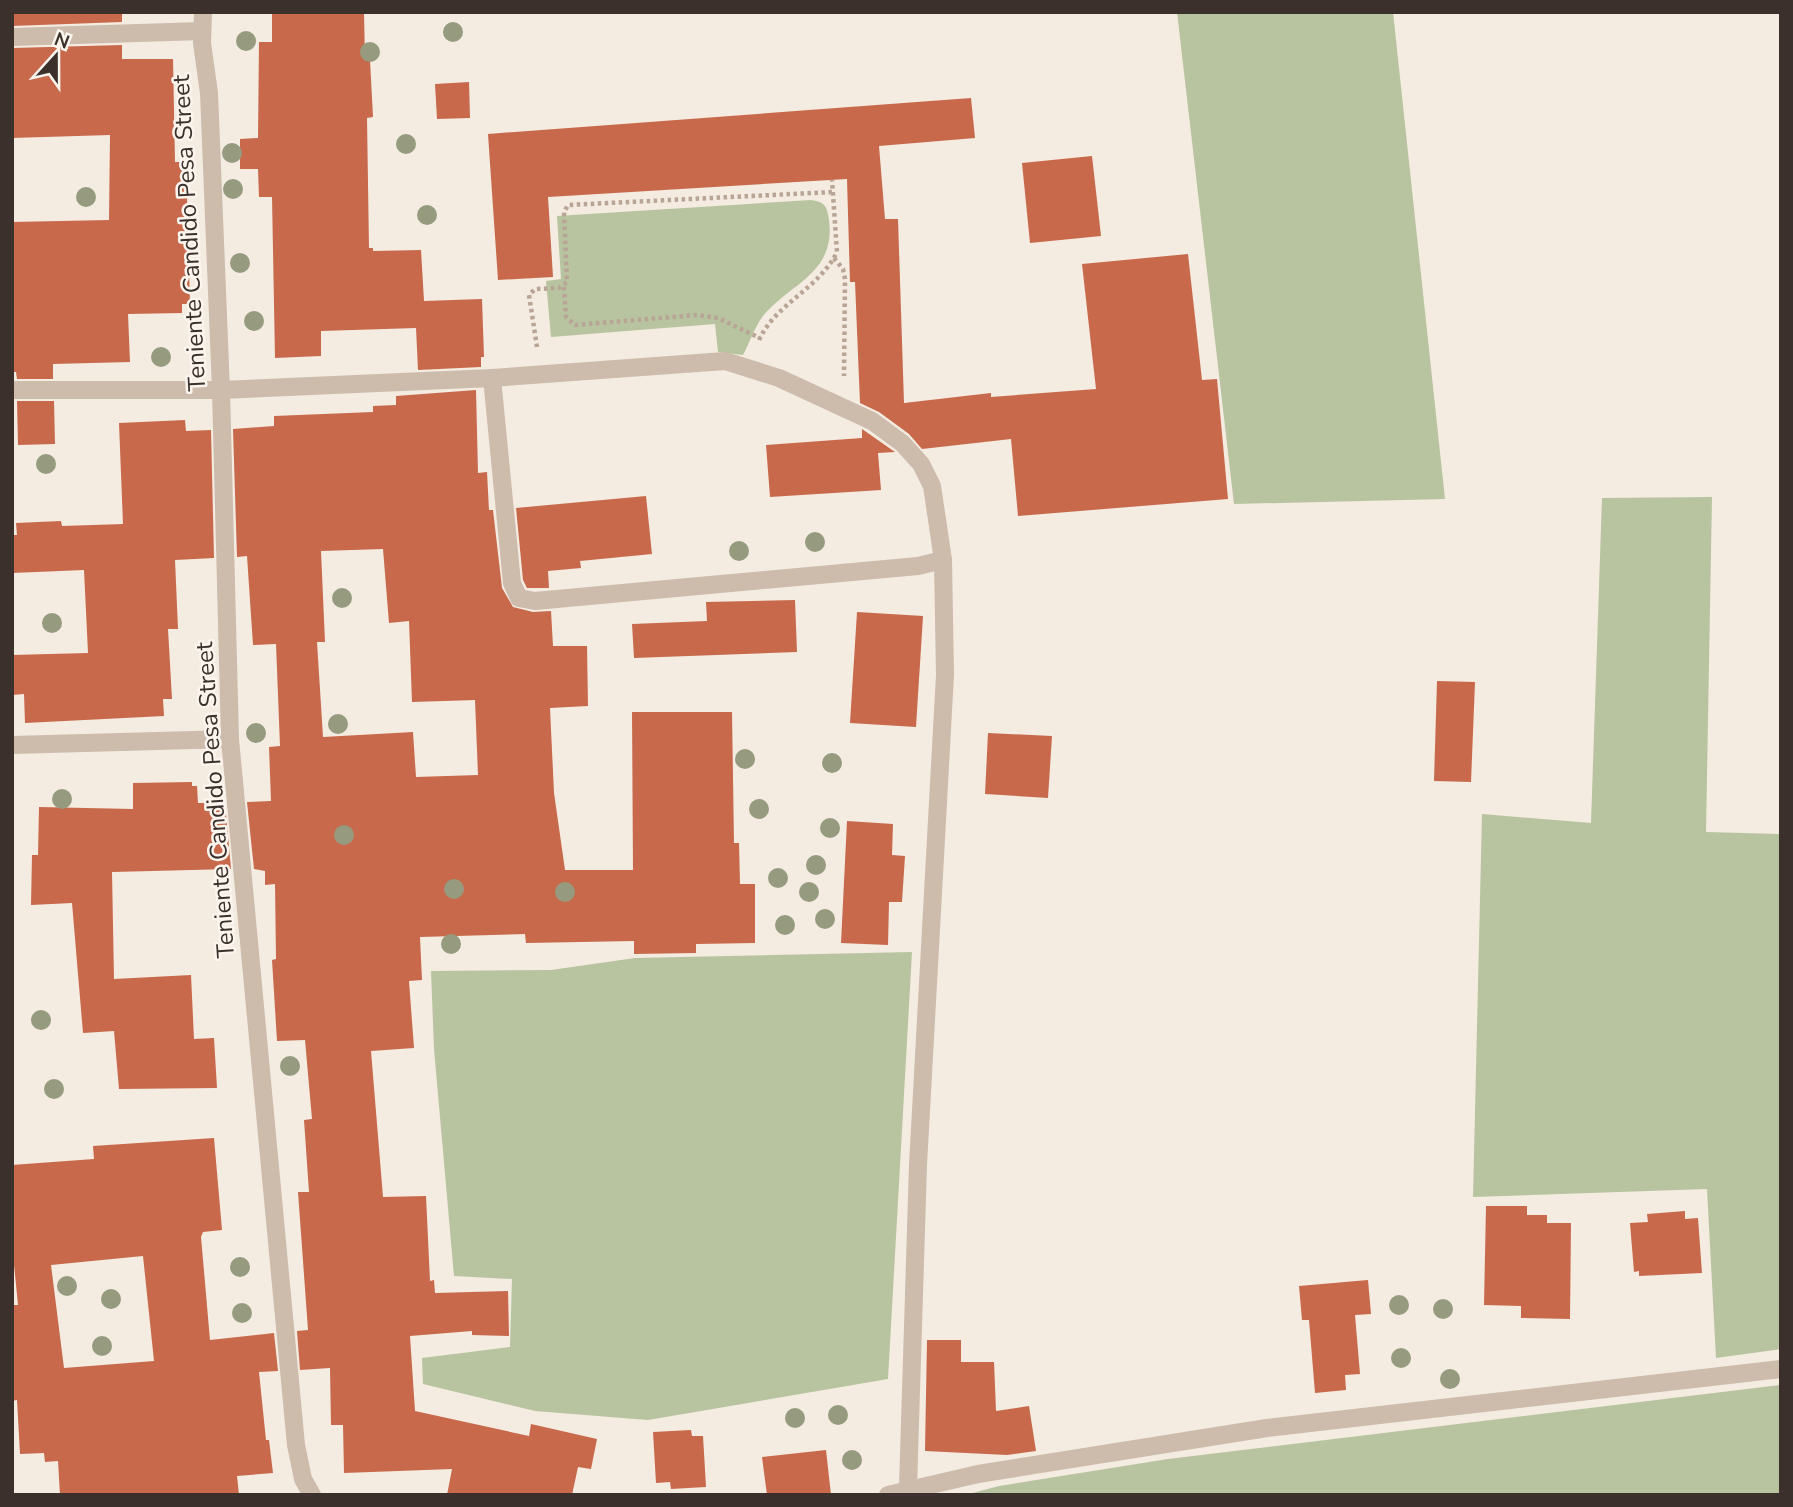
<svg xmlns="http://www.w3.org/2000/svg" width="1793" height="1507" font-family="'Nunito Sans',sans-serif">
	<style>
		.green { fill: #b8c4a0 }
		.building { fill: #c8694b; fill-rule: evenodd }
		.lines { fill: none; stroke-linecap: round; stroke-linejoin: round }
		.path { stroke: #b9a596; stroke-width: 4.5; stroke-dasharray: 3.5 3.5; stroke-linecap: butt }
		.minor { stroke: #cdbbac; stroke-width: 18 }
		.tree { fill: #969b7f }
		.labels { text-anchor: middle; stroke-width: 5; stroke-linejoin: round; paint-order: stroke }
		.street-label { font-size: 24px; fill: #3b302b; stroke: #fbf5ee }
	</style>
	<rect width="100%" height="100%" fill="#f4ebe1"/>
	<!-- green -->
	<g class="green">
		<polygon points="1177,12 1393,12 1445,499 1234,504"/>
		<path d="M811,200C825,202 827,206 829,220C836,274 790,283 763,316C754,328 750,342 743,355L718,352L715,324L551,337L546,281L561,279L557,216Z"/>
		<polygon points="1712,497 1706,832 1781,834 1781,1349 1716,1358 1707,1189 1473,1197 1482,814 1591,823 1602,498"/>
		<polygon points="912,952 888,1379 648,1420 535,1411 423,1384 422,1358 510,1347 512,1279 454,1276 434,1049 431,971 551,970 635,958"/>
		<polygon points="1781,1385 1781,1495 965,1495 999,1486 1168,1459"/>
	</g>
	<!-- building -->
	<g class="building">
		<polygon points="12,12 122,12 122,22 12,26"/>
		<polygon points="272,12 364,12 365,60 370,60 373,117 367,118 369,248 373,248 373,251 421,250 424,301 482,299 484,357 481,357 481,367 418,370 416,328 321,331 321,356 275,358 272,197 259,197 258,169 240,169 240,139 258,138 259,42 272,42"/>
		<polygon points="122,45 122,59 173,59 175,162 186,162 190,304 182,304 182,313 128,314 130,362 53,364 53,379 17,379 16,372 12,372 12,222 109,220 110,135 12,138 12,48"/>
		<polygon points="469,82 470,118 437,119 435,84"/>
		<polygon points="971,98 975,138 879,146 885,219 898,219 904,403 991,393 991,397 1096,389 1082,264 1188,254 1202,380 1217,379 1228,499 1018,516 1011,439 922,449 909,434 879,412 860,403 855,282 850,282 847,179 548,197 553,277 498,280 488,134"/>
		<polygon points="1092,156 1101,236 1030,243 1022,163"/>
		<path d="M476,390L478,473L487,472L489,510H493L502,588L513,607L533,612L551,611L553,646H587L588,706L550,708L554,793L565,870H633L632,712H732L734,843H739L740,884H755V943L696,944V953L634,954V941L526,943L525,934L420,937L422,980L409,981L414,1048L371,1051L383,1197L426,1196L430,1281L434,1280L435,1293L508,1291L509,1336L472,1335V1331L410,1336L415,1411L529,1436L531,1424L597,1439L591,1469L578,1467L572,1495H447L452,1469L344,1473L343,1425H331L330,1368L300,1370L297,1331L308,1330L298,1192H309L304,1120L312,1119L305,1040L277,1041L272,960L276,959L275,884L265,885V871L254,869L247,802L271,801L269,747L280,746L276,644L253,645L247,556L237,557L233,429L274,426V416L373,412V406L396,405V396ZM383,549L389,623L409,621L412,702L475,700L478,775L416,777L413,732L323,737L317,642H325L321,551Z"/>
		<polygon points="17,401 54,401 55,444 18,445"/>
		<polygon points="185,420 186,431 211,430 214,558 175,560 178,629 168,629 172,699 163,699 164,716 25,723 24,694 12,695 12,655 88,653 84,570 12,573 12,535 17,535 16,523 61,521 62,526 123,524 119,423"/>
		<polygon points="862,429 895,452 878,453 881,490 770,497 766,445 862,438"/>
		<polygon points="646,496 652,554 580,561 581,568 548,571 549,588 527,588 523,580 516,508"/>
		<polygon points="795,600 797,652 634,658 632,624 707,621 706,602"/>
		<polygon points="857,612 923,616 916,727 850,723"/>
		<polygon points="1437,681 1475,682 1471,782 1434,781"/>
		<polygon points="988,733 1052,736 1048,798 985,794"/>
		<polygon points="192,782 192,786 197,786 198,803 225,803 231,869 112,872 114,979 191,975 194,1039 214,1038 217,1088 119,1089 114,1031 83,1033 72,903 31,905 32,855 38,855 39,807 133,809 133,783"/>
		<polygon points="847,821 893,824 892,855 905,856 902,902 889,902 888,945 841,943"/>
		<path d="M214,1138L222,1230L203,1232L201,1237L210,1340L274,1333L278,1371L259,1372L266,1440H269L273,1473L237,1476L239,1495H60L58,1461L45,1462L44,1453L20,1454L17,1400L12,1401V1305H18L12,1244V1165L94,1159L93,1146ZM143,1256L154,1361L64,1368L51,1265Z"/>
		<polygon points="1486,1206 1527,1206 1527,1215 1547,1215 1547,1223 1571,1223 1570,1319 1521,1318 1521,1306 1484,1305"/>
		<polygon points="1685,1211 1685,1219 1698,1218 1702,1273 1639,1276 1639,1271 1634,1272 1630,1223 1648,1222 1647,1214"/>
		<polygon points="1368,1280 1371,1314 1355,1315 1360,1374 1345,1375 1346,1390 1315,1393 1309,1320 1302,1320 1299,1286"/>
		<polygon points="927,1340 961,1340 961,1362 994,1362 996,1411 1029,1406 1036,1451 1007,1455 925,1451"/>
		<polygon points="691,1430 692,1436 703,1436 706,1487 671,1489 670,1482 656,1483 653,1432"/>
		<polygon points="826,1450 831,1495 767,1495 762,1457"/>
	</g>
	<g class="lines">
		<!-- path -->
		<g class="path">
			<polyline points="834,258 843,269 845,279 844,376"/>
			<polyline points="564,287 566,317 575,325 697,315 718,318 760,338"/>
			<path d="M759,340C776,303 819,289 837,252L832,180"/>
			<polyline points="537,347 529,295 535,289 559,288 567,282 564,212 568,205 833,192"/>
		</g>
		<!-- minor -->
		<g class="minor">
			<polyline points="203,12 202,43 209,93 221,390 230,739 296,1445 303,1479 312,1495"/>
			<polyline points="12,37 202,31"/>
			<polyline points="492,378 512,583 519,598 535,601 918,566 943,560"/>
			<polyline points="12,390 221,390 492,378 725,361 779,378 872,421 902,443 921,464 932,486 943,560 945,675 918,1165 908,1488"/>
			<polyline points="12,745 230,739"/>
			<polyline points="888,1495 978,1474 1267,1428 1781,1369"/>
		</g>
	</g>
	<!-- trees -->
	<g class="tree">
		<circle cx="453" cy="32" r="10"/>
		<circle cx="246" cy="41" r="10"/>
		<circle cx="370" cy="52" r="10"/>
		<circle cx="406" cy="144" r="10"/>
		<circle cx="232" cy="153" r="10"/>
		<circle cx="233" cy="189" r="10"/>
		<circle cx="86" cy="197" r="10"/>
		<circle cx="427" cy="215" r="10"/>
		<circle cx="240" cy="263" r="10"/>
		<circle cx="254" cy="321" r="10"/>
		<circle cx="161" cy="357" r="10"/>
		<circle cx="46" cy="464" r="10"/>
		<circle cx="815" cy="542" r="10"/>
		<circle cx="739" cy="551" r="10"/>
		<circle cx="342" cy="598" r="10"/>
		<circle cx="52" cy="623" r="10"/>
		<circle cx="338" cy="724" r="10"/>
		<circle cx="256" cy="733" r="10"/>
		<circle cx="745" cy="759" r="10"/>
		<circle cx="832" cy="763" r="10"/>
		<circle cx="62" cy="799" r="10"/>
		<circle cx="759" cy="809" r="10"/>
		<circle cx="830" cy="828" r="10"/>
		<circle cx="344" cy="835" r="10"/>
		<circle cx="816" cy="865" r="10"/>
		<circle cx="778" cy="878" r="10"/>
		<circle cx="454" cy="889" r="10"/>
		<circle cx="565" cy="892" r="10"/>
		<circle cx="809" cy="892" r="10"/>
		<circle cx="825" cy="919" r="10"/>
		<circle cx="785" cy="925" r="10"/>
		<circle cx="451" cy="944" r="10"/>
		<circle cx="41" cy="1020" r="10"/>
		<circle cx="290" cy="1066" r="10"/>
		<circle cx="54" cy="1089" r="10"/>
		<circle cx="240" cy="1267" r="10"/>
		<circle cx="67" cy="1286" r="10"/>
		<circle cx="111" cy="1299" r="10"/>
		<circle cx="1399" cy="1305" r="10"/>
		<circle cx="1443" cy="1309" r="10"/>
		<circle cx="242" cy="1313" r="10"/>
		<circle cx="102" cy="1346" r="10"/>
		<circle cx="1401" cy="1358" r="10"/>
		<circle cx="1450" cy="1379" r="10"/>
		<circle cx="838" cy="1415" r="10"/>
		<circle cx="795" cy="1418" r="10"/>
		<circle cx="852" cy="1460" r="10"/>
	</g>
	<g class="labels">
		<!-- street labels -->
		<g class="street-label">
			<text transform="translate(189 233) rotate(-93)" y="8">Teniente Candido Pesa Street</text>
			<text transform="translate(215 800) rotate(-94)" y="8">Teniente Candido Pesa Street</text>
		</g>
	</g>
	<!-- border -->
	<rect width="1793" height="1507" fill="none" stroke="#3b302b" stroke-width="28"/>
	<!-- north arrow -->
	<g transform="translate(56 56) rotate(21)" stroke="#fbf5ee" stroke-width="5" paint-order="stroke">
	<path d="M0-5L12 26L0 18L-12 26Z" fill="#3b302b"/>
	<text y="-10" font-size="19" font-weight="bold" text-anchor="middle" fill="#3b302b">N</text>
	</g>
</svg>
